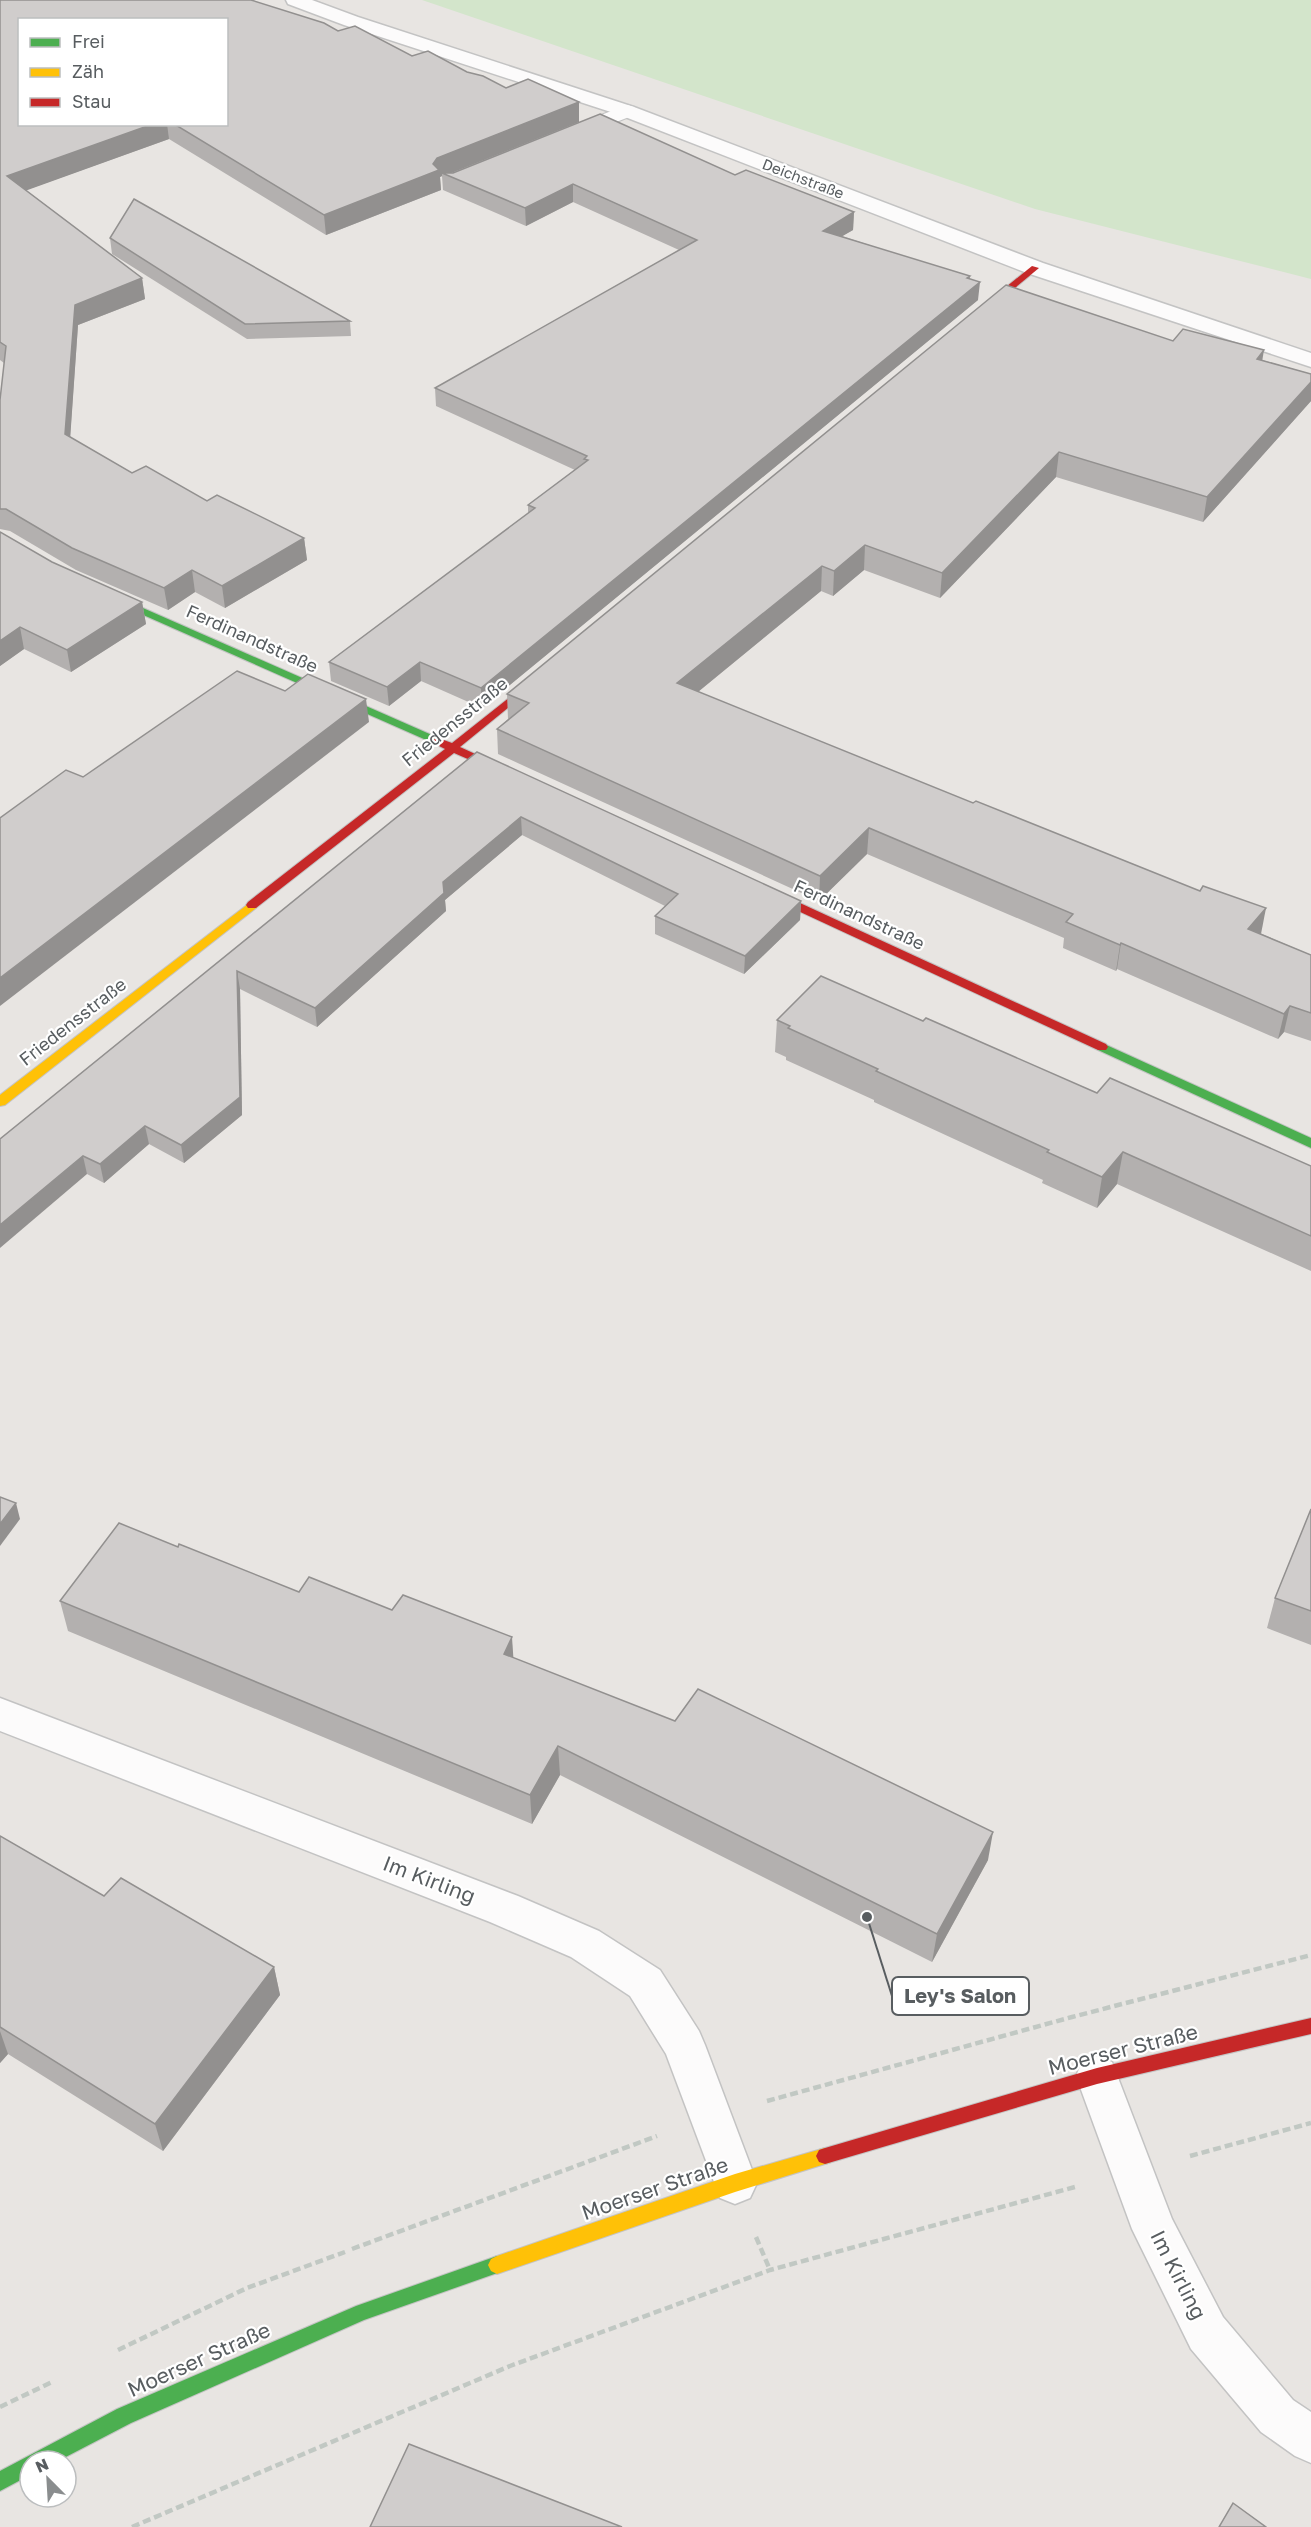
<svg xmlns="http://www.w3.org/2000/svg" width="1311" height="2527" font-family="'Golos Text',sans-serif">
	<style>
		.green { fill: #d3e5cb }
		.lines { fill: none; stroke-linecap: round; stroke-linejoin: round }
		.lane-casing { stroke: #c3c3c3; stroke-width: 2 }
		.street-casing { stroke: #c3c3c3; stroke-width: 3 }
		.fast-casing { stroke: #c4c4c4; stroke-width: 2 }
		.slow-casing { stroke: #c4c4c4; stroke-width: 2 }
		.jam-casing { stroke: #c4c4c4; stroke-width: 2 }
		.path { stroke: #c1c8c3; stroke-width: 4.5; stroke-dasharray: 8 4; stroke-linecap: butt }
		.lane { fill: #fcfbfb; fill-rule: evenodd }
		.street { fill: #fcfbfb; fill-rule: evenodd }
		.fast { fill: #4caf50; fill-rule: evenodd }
		.slow { fill: #ffc107; fill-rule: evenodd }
		.jam { fill: #c62828; fill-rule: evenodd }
		.wall { fill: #b3b0af; fill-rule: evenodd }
		.shaded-wall { fill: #92908f }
		.building { fill: #d0cdcc; stroke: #92908f; stroke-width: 1.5 }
		.labels { text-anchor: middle; stroke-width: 4.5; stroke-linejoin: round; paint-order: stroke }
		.far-street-label { font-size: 15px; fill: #585d60; stroke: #fff }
		.street-label { font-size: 18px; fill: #585d60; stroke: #fff }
		.near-street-label { font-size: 21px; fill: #585d60; stroke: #fff }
		.leader { fill: none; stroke: #585d60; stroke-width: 2 }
		.callout-dot { fill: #585d60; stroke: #fff; stroke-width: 2 }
		.callout { fill: #fff; stroke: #585d60; stroke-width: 2 }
		.callout-label { font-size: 20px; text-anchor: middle; font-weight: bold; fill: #585d60 }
	</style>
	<rect width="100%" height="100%" fill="#e8e5e2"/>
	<!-- green -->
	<polygon class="green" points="422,0 1311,0 1311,279 1035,209"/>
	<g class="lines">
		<!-- lane casing -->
		<g class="lane-casing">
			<polygon id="lane" points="627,105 634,107 637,111 634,115 576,138 562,138 559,134 562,130"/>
		</g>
		<!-- street casing -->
		<g class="street-casing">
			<g id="street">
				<polygon points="286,0 312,0 358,17 634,107 1043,263 1311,353 1311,367 1027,273 620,115 344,25 288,4"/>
				<polygon points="0,1698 518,1896 599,1931 660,1970 699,2031 705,2045 757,2183 750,2198 735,2204 720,2198 666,2054 630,1996 571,1957 490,1922 0,1731"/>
				<polygon points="1097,2056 1112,2062 1172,2219 1223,2317 1293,2400 1311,2412 1311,2463 1295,2456 1261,2432 1191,2349 1132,2229 1076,2076 1082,2062"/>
			</g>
		</g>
		<!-- fast casing -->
		<g class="fast-casing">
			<g id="fast">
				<polygon points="102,590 441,739 443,741 441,743 433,743 98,595 97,593"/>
				<polygon points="1102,1043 1311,1138 1311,1148 1098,1050 1096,1047 1098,1044"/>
				<polygon points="497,2256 503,2259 506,2265 503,2271 364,2320 131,2423 58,2461 30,2461 30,2475 0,2491 0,2471 117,2409 356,2306"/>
			</g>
		</g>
		<!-- slow casing -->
		<g class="slow-casing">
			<g id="slow">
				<polygon points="252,901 256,902 258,905 256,908 5,1105 0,1106 0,1095"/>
				<polygon points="825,2148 831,2150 834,2156 831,2162 825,2164 735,2192 497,2274 491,2271 488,2265 491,2259 497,2256 735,2174"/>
			</g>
		</g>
		<!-- jam casing -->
		<g class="jam-casing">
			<g id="jam">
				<polygon points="1032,266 1039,268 981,316 975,316 975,312"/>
				<polygon points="543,671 548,674 547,676 460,747 517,773 517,777 509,777 454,753 256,908 248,908 246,905 248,902 445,749 433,743 433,739 441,739 452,743"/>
				<polygon points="759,884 1106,1044 1108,1047 1106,1050 1098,1050 755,891 753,888 755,885"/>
				<polygon points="1311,2018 1311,2034 1097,2084 825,2164 819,2162 816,2156 819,2150 825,2148 1097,2068"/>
			</g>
		</g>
		<!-- path -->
		<g class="path">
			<polyline points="767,2101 1072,2017 1311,1955"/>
			<polyline points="1190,2156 1311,2123"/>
			<polyline points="756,2237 770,2270"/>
			<polyline points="352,2249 657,2136"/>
			<polyline points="118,2350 247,2288 345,2252"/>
			<polyline points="0,2407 54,2381"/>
			<polyline points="132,2527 510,2366 770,2270 1075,2187"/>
		</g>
		<!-- lane -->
		<use href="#lane" class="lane"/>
		<!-- street -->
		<use href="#street" class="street"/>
		<!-- fast -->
		<use href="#fast" class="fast"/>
		<!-- slow -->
		<use href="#slow" class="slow"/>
		<!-- jam -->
		<use href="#jam" class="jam"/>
	</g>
	<!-- wall -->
	<g class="wall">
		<path d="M0,0L338,31L412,56L467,72L506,88L579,122L452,173L735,175L854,212L853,230L842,236L969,278L978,300L482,708L421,681L389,706L331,681L329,662L528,514V505L575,470L436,406L435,388L679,250L573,202L526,226L443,190L442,176L440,177L441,190L326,235L169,139L26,190L142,278L145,299L78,325L70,437L132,473L207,501L304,538L307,560L225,608L195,592L168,610L76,570L10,531L0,529V400L4,363L0,360ZM20,20L226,124H20Z"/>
		<polygon points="110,238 350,321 351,336 247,339 112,254"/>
		<polygon points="1173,341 1262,360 1311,374 1311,401 1203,522 1056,477 940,598 864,570 833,596 821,591 698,692 1311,955 1311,1041 1284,1032 1278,1039 1117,969 1116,971 1063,948 1064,938 867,854 819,901 498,754 497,729 508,719 507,694"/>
		<polygon points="0,532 52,562 142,602 146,624 71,672 24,649 0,666"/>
		<polygon points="477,752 801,901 800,920 744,974 655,934 655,916 665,906 522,835 445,900 446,911 317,1027 240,989 242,1115 184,1163 149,1144 104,1183 87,1174 0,1139"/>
		<polygon points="777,1020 923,1021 1097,1093 1311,1166 1311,1271 1117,1184 1097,1208 1042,1183 1043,1180 874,1102 874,1100 786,1060 786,1057 775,1052"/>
		<polygon points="1311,1509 1311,1645 1267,1628 1275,1598"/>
		<polygon points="178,1547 299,1592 514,1658 988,1860 932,1962 560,1775 532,1824 68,1631 60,1601"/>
		<polygon points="0,1836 104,1896 274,1967 280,1995 163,2151 8,2054 0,2063"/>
	</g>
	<!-- shaded-wall -->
	<g class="shaded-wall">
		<polygon points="579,102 579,122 446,175 442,173 442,176 440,177 441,190 326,235 324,215 433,164 437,158"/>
		<polygon points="153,124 167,124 169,139 11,196 7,176"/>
		<polygon points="573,184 573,202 526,226 525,208"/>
		<polygon points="854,212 853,230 822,248 823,231"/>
		<polygon points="970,276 968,292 980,282 978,300 482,708 481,688"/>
		<polygon points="142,278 145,299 78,325 69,455 65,434 75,305"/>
		<polygon points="1264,350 1260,374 1257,359"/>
		<polygon points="1311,382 1311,401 1203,522 1207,497"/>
		<polygon points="1059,452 1056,477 940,598 942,573"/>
		<polygon points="304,538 307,560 225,608 222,586"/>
		<polygon points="865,545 864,570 833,596 834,571"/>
		<polygon points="822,566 821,591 677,709 677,683"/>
		<polygon points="192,570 195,592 168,610 164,588"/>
		<polygon points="142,602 146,624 71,672 67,650"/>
		<polygon points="20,627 24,649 0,666 0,641"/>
		<polygon points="420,662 421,681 389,706 387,687"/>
		<polygon points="366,699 369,722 0,1006 0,978"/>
		<polygon points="521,817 522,835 445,900 446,911 317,1027 315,1008 443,882"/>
		<polygon points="869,828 867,854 819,901 820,876"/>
		<polygon points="801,901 800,920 744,974 745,956"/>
		<polygon points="1266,908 1261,934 1248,929"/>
		<polygon points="1121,943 1117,969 1116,971 1120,945"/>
		<polygon points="237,971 240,989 242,1115 184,1163 181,1145"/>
		<polygon points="1290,1006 1284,1032 1278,1039 1284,1014"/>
		<polygon points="145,1126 149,1144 104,1183 100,1164"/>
		<polygon points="1123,1152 1117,1184 1097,1208 1102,1177"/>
		<polygon points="83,1156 87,1174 0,1248 0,1225"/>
		<polygon points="16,1503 20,1519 0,1546 0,1524"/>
		<polygon points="512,1637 514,1667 504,1654"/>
		<polygon points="558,1746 560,1775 532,1824 530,1795"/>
		<polygon points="993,1832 988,1860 932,1962 937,1934"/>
		<polygon points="274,1967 280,1995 163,2151 155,2124"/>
		<polygon points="0,2031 8,2054 0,2063"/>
	</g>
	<!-- building -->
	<g class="building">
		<polygon points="0,0 251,0 324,23 338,31 355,26 412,56 428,51 467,72 483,76 506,88 528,79 579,102 437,158 433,164 439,170 324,215 174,124 226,124 226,20 20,20 20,124 153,124 7,176 142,278 75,305 65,434 132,473 146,466 207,501 217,495 304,538 222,586 192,570 164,588 72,548 6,509 0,509 0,400 6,346 0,342"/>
		<polygon points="600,114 735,175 746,170 854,212 823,231 970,276 967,278 980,282 481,688 420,662 387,687 329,662 535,508 528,505 588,460 584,459 587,456 435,388 697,240 573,184 525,208 442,173 453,173"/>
		<polygon points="134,199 350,321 245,324 110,238"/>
		<polygon points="1006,285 1173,341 1183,329 1264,350 1257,359 1311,374 1311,382 1207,497 1059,452 942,573 865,545 834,571 822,566 677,683 973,803 976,801 1200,891 1203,886 1266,908 1248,929 1311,955 1311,1013 1290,1006 1284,1014 1121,943 1120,945 1066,922 1073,914 869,828 820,876 497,729 529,703 507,694"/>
		<polygon points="0,532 52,562 142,602 67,650 20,627 0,641"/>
		<polygon points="237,671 285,691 308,674 366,699 0,978 0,818 66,770 83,777"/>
		<polygon points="477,752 801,901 745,956 655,916 678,894 521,817 443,882 444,893 315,1008 237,971 240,1097 181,1145 145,1126 100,1164 83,1156 0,1225 0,1139"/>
		<polygon points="821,976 923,1021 926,1018 1097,1093 1110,1078 1311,1166 1311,1236 1123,1152 1102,1177 1047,1152 1049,1150 876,1071 878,1069 788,1028 790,1026 777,1020"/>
		<polygon points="0,1497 16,1503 0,1524"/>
		<polygon points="1311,1509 1311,1611 1275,1598"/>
		<polygon points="119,1523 178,1547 179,1544 299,1592 309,1577 392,1610 403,1595 512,1637 504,1654 675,1721 698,1689 993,1832 937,1934 558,1746 530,1795 60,1601"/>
		<polygon points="0,1836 104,1896 121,1878 274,1967 155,2124 0,2027"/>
		<polygon points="409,2444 622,2527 370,2527"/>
		<polygon points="1233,2503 1266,2527 1219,2527"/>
	</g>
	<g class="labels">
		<!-- far-street labels -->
		<g class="far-street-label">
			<text transform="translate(803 179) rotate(21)" y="5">Deichstraße</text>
		</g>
		<!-- street labels -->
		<g class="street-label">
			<text transform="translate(252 639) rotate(24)" y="6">Ferdinandstraße</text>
			<text transform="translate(455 722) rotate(-39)" y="6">Friedensstraße</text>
			<text transform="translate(859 915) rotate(25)" y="6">Ferdinandstraße</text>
			<text transform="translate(73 1022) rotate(-38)" y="6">Friedensstraße</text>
		</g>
		<!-- near-street labels -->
		<g class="near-street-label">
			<text transform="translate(429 1880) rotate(21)" y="7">Im Kirling</text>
			<text transform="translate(1123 2050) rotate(-14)" y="7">Moerser Straße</text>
			<text transform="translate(655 2189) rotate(-19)" y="7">Moerser Straße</text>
			<text transform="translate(1178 2275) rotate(63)" y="7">Im Kirling</text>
			<text transform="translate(199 2360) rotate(-24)" y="7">Moerser Straße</text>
		</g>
	</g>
	<!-- callouts -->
	<path class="leader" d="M867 1917L892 1996"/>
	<circle class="callout-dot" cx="867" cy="1917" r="6"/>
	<rect class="callout" x="892" y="1977" width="137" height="38" rx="6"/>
	<g class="callout-label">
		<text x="960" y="2003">Ley's Salon</text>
	</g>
	<!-- legend -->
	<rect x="18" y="18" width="210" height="108" fill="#ffffff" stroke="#bcbebf" stroke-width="1.5"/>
	<rect x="30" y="38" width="30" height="9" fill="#4caf50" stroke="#bcbebf" stroke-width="1.5"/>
	<text x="72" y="48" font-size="18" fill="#585d60">Frei</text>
	<rect x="30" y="68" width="30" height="9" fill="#ffc107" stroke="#bcbebf" stroke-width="1.5"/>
	<text x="72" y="78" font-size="18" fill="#585d60">Zäh</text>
	<rect x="30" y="98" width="30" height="9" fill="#c62828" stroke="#bcbebf" stroke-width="1.5"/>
	<text x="72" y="108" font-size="18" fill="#585d60">Stau</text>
	<!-- north arrow -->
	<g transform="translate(48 2479) rotate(336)"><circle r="28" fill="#ffffff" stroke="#bcbebf" stroke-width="1.5"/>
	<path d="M0-4.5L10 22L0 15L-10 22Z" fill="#8a8d8e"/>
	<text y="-9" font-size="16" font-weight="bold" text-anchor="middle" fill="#585d60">N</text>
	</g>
</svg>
